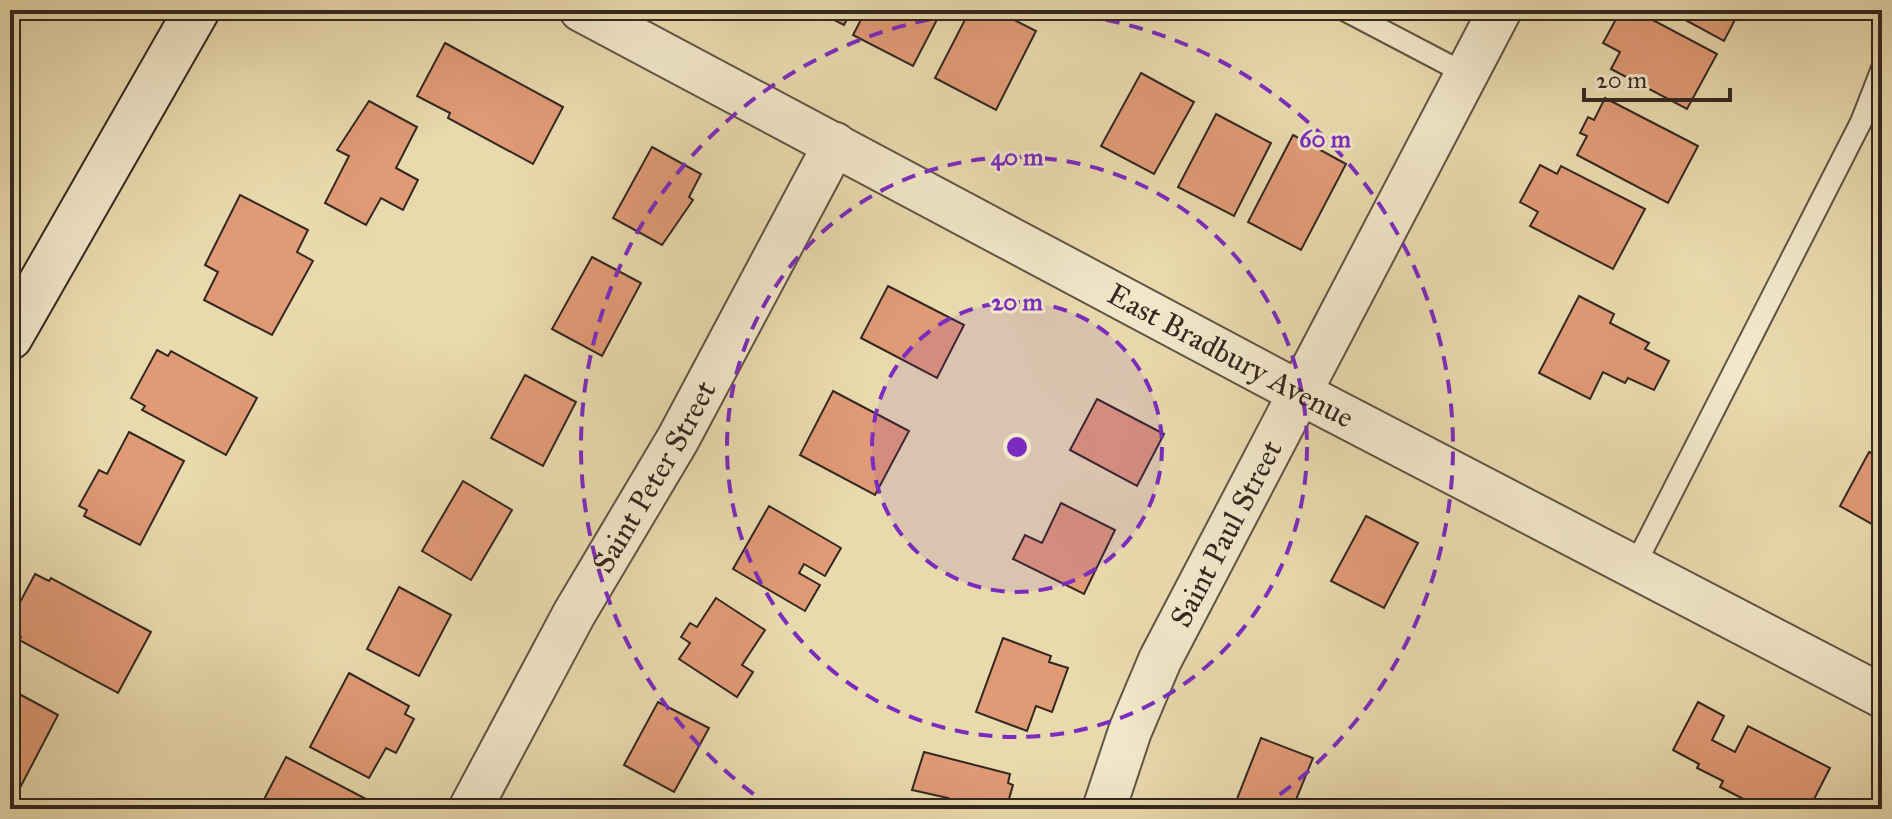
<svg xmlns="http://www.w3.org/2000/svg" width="1892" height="819" font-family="'IM FELL Great Primer',serif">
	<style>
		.building { fill: #e09a76; stroke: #332820; stroke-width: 2 }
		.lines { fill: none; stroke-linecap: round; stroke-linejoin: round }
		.service-casing { stroke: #605444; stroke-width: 24 }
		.minor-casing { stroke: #605444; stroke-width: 46 }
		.secondary-casing { stroke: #332820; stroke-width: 48 }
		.service { stroke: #f1e7ca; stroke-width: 20 }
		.minor { stroke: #f1e7ca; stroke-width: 42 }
		.secondary { stroke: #f1e7ca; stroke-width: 44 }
		.ring { fill: none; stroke: #7b2cbf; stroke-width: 4; stroke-dasharray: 14 10 }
		.labels { text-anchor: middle; stroke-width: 6; stroke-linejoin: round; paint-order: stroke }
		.street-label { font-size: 30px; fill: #332820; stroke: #f1e7ca }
		.centre { fill: #7b2cbf; stroke: #f1e7ca; stroke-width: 4 }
		.ring-label { font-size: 24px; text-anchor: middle; font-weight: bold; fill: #7b2cbf; stroke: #f1e7ca; stroke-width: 6; stroke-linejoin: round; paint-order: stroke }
	</style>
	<rect width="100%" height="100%" fill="#e9daae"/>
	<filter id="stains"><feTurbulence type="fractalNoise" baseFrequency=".0025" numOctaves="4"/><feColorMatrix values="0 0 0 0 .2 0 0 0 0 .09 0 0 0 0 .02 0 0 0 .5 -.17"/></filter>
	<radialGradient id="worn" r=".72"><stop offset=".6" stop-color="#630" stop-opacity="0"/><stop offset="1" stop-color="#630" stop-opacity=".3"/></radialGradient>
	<!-- building -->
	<g class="building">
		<polygon points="814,10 852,10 844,25"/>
		<polygon points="866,10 942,10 913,66 853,35"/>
		<polygon points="970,10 995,10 1036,31 996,110 935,78"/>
		<polygon points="1621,10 1634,10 1717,54 1687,109 1611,69 1620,52 1603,43"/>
		<polygon points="1667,10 1740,10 1724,41"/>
		<polygon points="445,43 563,107 533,164 448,118 450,113 417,96"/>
		<polygon points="1141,73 1194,102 1154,174 1101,146"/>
		<polygon points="1605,98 1698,146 1668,203 1577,155 1587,136 1580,133 1588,117 1594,120"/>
		<polygon points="369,101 417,127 396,168 418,180 403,210 381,198 366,225 325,203 349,156 337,150"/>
		<polygon points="1216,114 1271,143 1234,216 1178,187"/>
		<polygon points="1293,135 1346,164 1301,250 1248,222"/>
		<polygon points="652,147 701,174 689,197 693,200 662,245 613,218"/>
		<polygon points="1540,165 1557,174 1561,166 1645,209 1613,269 1530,226 1538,212 1520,202"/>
		<polygon points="240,195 308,230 297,252 313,261 272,335 204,300 218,272 205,265"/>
		<polygon points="592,257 641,283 602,356 552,329"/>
		<polygon points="888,286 964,325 937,378 861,338"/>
		<polygon points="1579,296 1614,314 1610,323 1649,343 1645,349 1669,361 1654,390 1628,378 1625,383 1603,372 1590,399 1539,373"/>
		<polygon points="157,350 168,356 171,351 257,398 226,455 142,410 145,406 131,398"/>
		<polygon points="525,375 576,402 543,466 491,438"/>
		<polygon points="833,391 909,431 875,495 800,455"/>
		<polygon points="1097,399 1164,434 1137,486 1070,450"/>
		<polygon points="129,432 184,461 140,545 84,516 87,510 79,506 99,470 107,474"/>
		<polygon points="1869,452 1882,459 1882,505 1872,524 1840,506"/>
		<polygon points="463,481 512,510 471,580 422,551"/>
		<polygon points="1061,503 1115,530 1084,594 1013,559 1025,535 1042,543"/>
		<polygon points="769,506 841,548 825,576 804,564 799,573 820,585 805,611 733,569"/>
		<polygon points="1366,516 1418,543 1384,608 1331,581"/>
		<polygon points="35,574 49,581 51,578 151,632 118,693 19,640 21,637 10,632 10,621"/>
		<polygon points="399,587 451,615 419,676 367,649"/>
		<polygon points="716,598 765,630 742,665 753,672 737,697 679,659 690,643 681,637 690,623 697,627"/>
		<polygon points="1003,638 1051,656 1049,662 1068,668 1052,712 1036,706 1027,731 976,712"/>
		<polygon points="349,673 409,706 405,714 414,719 396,753 386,748 369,778 310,747"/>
		<polygon points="10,689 58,715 10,807"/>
		<polygon points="658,702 709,728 674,792 624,765"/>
		<polygon points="1698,702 1724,716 1712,740 1735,752 1748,726 1830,768 1809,809 1763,809 1720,787 1723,781 1697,768 1699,764 1673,750"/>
		<polygon points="1261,738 1313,758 1295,802 1312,809 1233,809"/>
		<polygon points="924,752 1010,774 1008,783 1013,785 1006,809 945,809 948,798 912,790"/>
		<polygon points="286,757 366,799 361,809 259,809"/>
	</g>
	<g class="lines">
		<!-- service casing -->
		<g class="service-casing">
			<g id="service">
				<polyline points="1344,10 1466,74"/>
				<polyline points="1634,567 1861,122 1882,68"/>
			</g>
		</g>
		<!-- minor casing -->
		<g class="minor-casing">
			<g id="minor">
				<path id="s1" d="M581,10L1300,393L1882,696"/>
				<path id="s2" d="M470,809L574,614L678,439L835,144"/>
				<path id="s3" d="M1104,809L1130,731L1160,660L1500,10"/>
			</g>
		</g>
		<!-- secondary casing -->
		<g class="secondary-casing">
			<polyline id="secondary" points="10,337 197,10"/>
		</g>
		<!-- service -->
		<use href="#service" class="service"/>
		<!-- minor -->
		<use href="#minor" class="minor"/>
		<!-- secondary -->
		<use href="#secondary" class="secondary"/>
	</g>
	<!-- distance rings -->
	<circle cx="1017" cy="447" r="145" fill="#7b2cbf" fill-opacity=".12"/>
	<g class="ring">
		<circle cx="1017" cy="447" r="145"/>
		<circle cx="1017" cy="447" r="290"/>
		<path d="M773 808A436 436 0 1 1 1261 808"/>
	</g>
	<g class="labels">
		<!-- street labels -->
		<g class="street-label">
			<text dy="10" stroke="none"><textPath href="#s1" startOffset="736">East Bradbury Avenue</textPath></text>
			<text dy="10" stroke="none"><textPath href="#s2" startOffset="380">Saint Peter Street</textPath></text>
			<text dy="10" stroke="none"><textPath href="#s3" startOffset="302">Saint Paul Street</textPath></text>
		</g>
	</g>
	<circle cx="1017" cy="447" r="12" class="centre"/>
	<g class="ring-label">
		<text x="1325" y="147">60 m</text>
		<text x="1017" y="165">40 m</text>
		<text x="1017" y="310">20 m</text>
	</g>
	<!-- margin -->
	<rect width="1892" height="819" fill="none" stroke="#e9daae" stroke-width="40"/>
	<rect x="12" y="12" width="1868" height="795" fill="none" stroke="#332820" stroke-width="4"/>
	<rect x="20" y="20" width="1852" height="779" fill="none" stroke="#332820" stroke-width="2"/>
	<!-- scale -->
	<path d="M1584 88v12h146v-12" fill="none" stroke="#332820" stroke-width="4"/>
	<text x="1596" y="88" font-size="24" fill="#332820" stroke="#f1e7ca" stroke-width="6" paint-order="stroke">20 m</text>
	<rect width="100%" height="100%" filter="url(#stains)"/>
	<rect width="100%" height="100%" fill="url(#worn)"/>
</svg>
